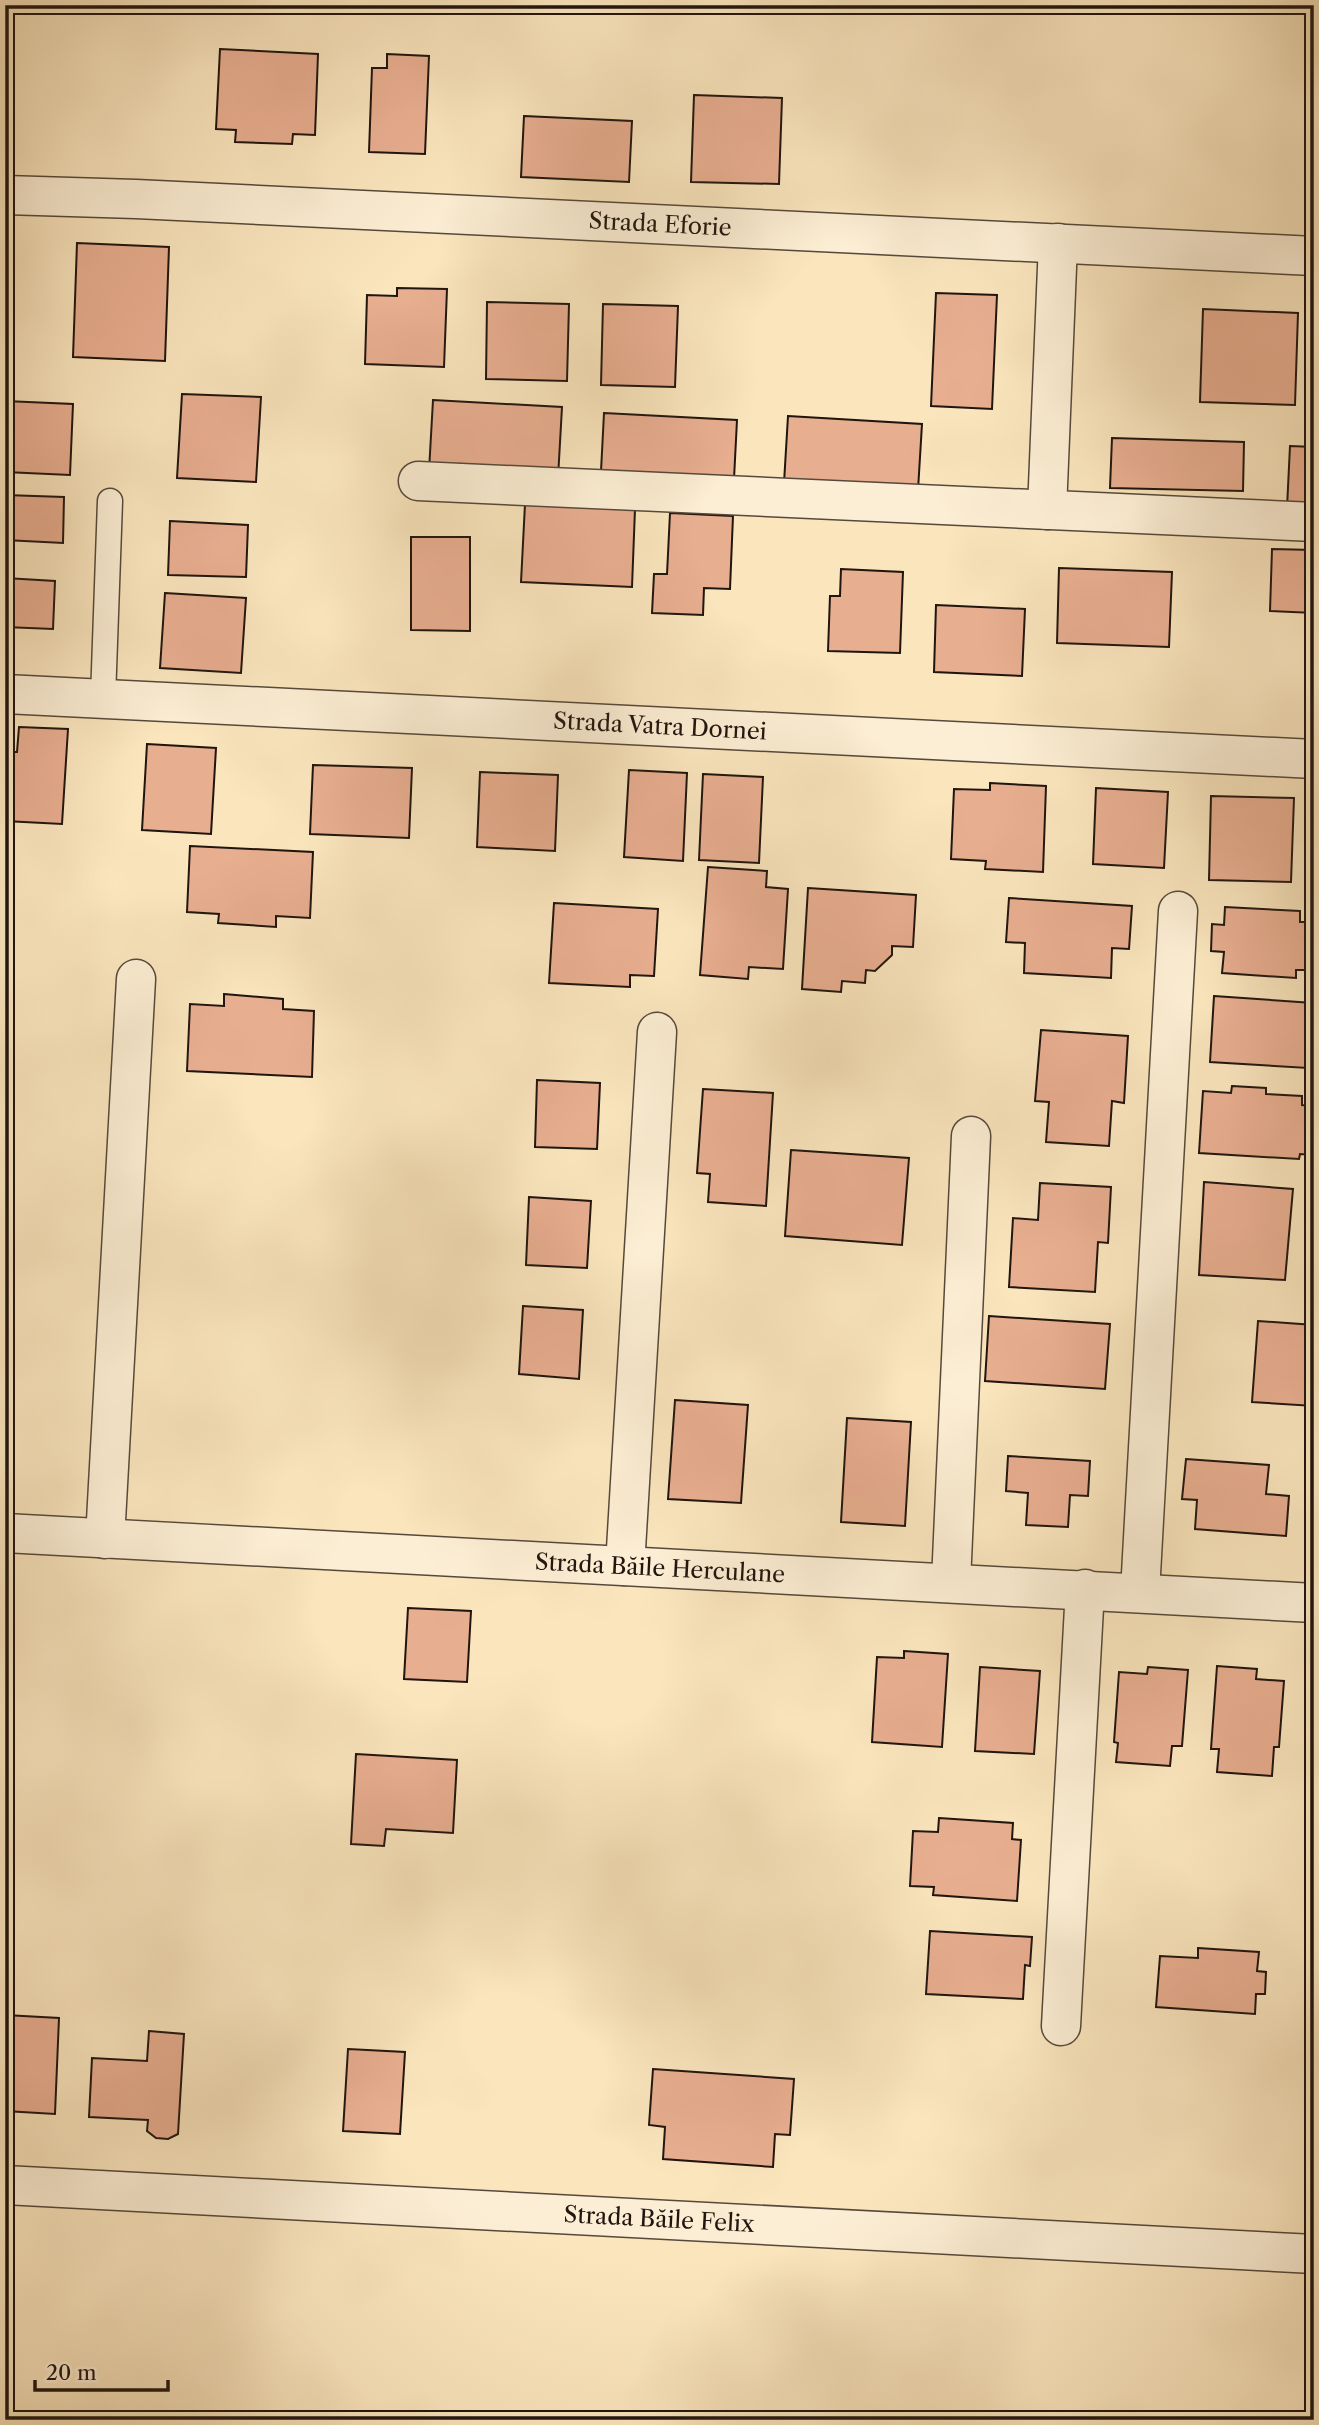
<svg xmlns="http://www.w3.org/2000/svg" width="1319" height="2425" font-family="'Libre Caslon Text',serif">
	<style>
		.building { fill: #e8ae90; stroke: #20150f; stroke-width: 2 }
		.lines { fill: none; stroke-linecap: round; stroke-linejoin: round }
		.lane-casing { stroke: #56493a; stroke-width: 27 }
		.street-casing { stroke: #56493a; stroke-width: 41 }
		.lane { stroke: #fceed4; stroke-width: 24 }
		.street { stroke: #fceed4; stroke-width: 38 }
		.labels { text-anchor: middle; stroke-width: 7; stroke-linejoin: round; paint-order: stroke }
		.street-label { font-size: 23px; fill: #20150f; stroke: #fceed4 }
	</style>
	<rect width="100%" height="100%" fill="#fae5bd"/>
	<filter id="stains"><feTurbulence type="fractalNoise" baseFrequency=".00286" numOctaves="4"/><feColorMatrix values="0 0 0 0 .2 0 0 0 0 .09 0 0 0 0 .02 0 0 0 .5 -.17"/></filter>
	<radialGradient id="worn" r=".72"><stop offset=".6" stop-color="#630" stop-opacity="0"/><stop offset="1" stop-color="#630" stop-opacity=".3"/></radialGradient>
	<!-- building -->
	<g class="building">
		<polygon points="220,49 318,54 315,135 293,134 292,144 235,142 236,130 216,129"/>
		<polygon points="387,54 429,56 425,154 369,152 372,68 387,68"/>
		<polygon points="694,95 782,98 779,184 691,182"/>
		<polygon points="524,116 632,121 629,182 521,177"/>
		<polygon points="77,243 169,247 165,361 73,357"/>
		<polygon points="397,288 447,289 444,367 365,364 367,295 397,296"/>
		<polygon points="936,293 997,295 992,409 931,406"/>
		<polygon points="487,302 569,304 567,381 486,379"/>
		<polygon points="603,304 678,306 675,387 601,385"/>
		<polygon points="1203,309 1298,313 1295,405 1200,402"/>
		<polygon points="182,394 261,397 256,482 177,478"/>
		<polygon points="433,400 562,407 558,478 429,471"/>
		<polygon points="5,401 73,404 70,475 5,472"/>
		<polygon points="604,413 737,420 734,479 601,471"/>
		<polygon points="788,416 922,424 918,490 784,483"/>
		<polygon points="1112,438 1244,442 1243,491 1110,488"/>
		<polygon points="1290,446 1314,447 1314,509 1287,508"/>
		<polygon points="5,495 64,497 63,543 5,540"/>
		<polygon points="525,504 635,509 632,587 521,582"/>
		<polygon points="670,513 733,516 730,589 704,588 703,615 652,613 654,574 667,574"/>
		<polygon points="170,521 248,525 246,577 168,575"/>
		<polygon points="411,537 470,537 470,631 411,630"/>
		<polygon points="1272,549 1314,550 1314,613 1270,611"/>
		<polygon points="1059,568 1172,572 1169,647 1057,643"/>
		<polygon points="841,569 903,572 900,653 828,651 830,596 840,596"/>
		<polygon points="5,578 55,581 53,629 5,627"/>
		<polygon points="165,593 246,598 241,673 160,668"/>
		<polygon points="936,605 1025,609 1022,676 934,672"/>
		<polygon points="19,727 68,729 62,824 5,821 5,752 17,752"/>
		<polygon points="147,744 216,748 211,834 142,830"/>
		<polygon points="313,765 412,768 409,838 310,834"/>
		<polygon points="629,770 687,773 683,861 624,857"/>
		<polygon points="480,772 558,775 555,851 477,847"/>
		<polygon points="703,774 763,777 759,863 699,860"/>
		<polygon points="990,783 1046,786 1043,872 985,869 986,861 951,859 954,789 990,790"/>
		<polygon points="1096,788 1168,792 1164,868 1093,864"/>
		<polygon points="1211,796 1294,798 1291,882 1209,880"/>
		<polygon points="190,846 313,852 310,918 276,916 276,927 218,923 219,914 187,912"/>
		<polygon points="708,867 767,871 766,887 788,889 783,969 749,967 748,979 700,975"/>
		<polygon points="808,888 916,895 913,947 892,946 892,955 875,971 866,970 865,983 842,981 841,992 802,989"/>
		<polygon points="1009,898 1132,906 1129,949 1112,948 1111,978 1024,973 1025,943 1006,942"/>
		<polygon points="554,903 658,909 654,976 630,975 630,987 549,983"/>
		<polygon points="1225,907 1300,911 1300,922 1314,922 1312,970 1296,970 1296,978 1222,973 1224,952 1211,951 1212,924 1224,925"/>
		<polygon points="224,994 283,999 283,1009 314,1011 312,1077 187,1071 190,1004 224,1006"/>
		<polygon points="1214,996 1313,1003 1314,1062 1308,1062 1308,1068 1210,1062"/>
		<polygon points="1041,1030 1128,1036 1124,1103 1112,1101 1109,1146 1046,1142 1049,1102 1035,1101"/>
		<polygon points="537,1080 600,1083 597,1149 535,1147"/>
		<polygon points="1232,1086 1266,1088 1266,1094 1302,1096 1302,1105 1314,1106 1314,1155 1300,1154 1299,1159 1199,1153 1203,1091 1231,1093"/>
		<polygon points="703,1089 773,1093 766,1206 708,1202 710,1174 697,1173"/>
		<polygon points="791,1150 909,1158 902,1245 785,1236"/>
		<polygon points="1204,1182 1293,1189 1285,1280 1199,1275"/>
		<polygon points="1040,1183 1111,1187 1108,1243 1098,1242 1095,1292 1009,1287 1013,1218 1038,1220"/>
		<polygon points="529,1197 591,1201 587,1268 526,1265"/>
		<polygon points="523,1306 583,1310 579,1379 519,1374"/>
		<polygon points="989,1316 1110,1324 1105,1389 985,1381"/>
		<polygon points="1258,1321 1314,1325 1314,1406 1252,1402"/>
		<polygon points="675,1400 748,1405 741,1503 668,1499"/>
		<polygon points="847,1418 911,1422 905,1526 841,1522"/>
		<polygon points="1008,1456 1090,1461 1088,1496 1070,1495 1068,1527 1026,1525 1028,1493 1006,1491"/>
		<polygon points="1186,1459 1269,1465 1266,1494 1289,1496 1286,1536 1195,1529 1197,1500 1182,1499"/>
		<polygon points="408,1608 471,1611 467,1682 404,1679"/>
		<polygon points="904,1651 948,1654 942,1747 872,1742 877,1657 904,1658"/>
		<polygon points="1217,1666 1257,1669 1256,1679 1284,1681 1279,1747 1274,1747 1272,1776 1217,1772 1219,1749 1211,1749"/>
		<polygon points="980,1667 1040,1671 1034,1754 975,1751"/>
		<polygon points="1148,1667 1188,1670 1182,1746 1172,1746 1170,1766 1116,1762 1118,1743 1114,1742 1119,1672 1147,1674"/>
		<polygon points="356,1754 457,1760 453,1833 386,1829 384,1846 351,1844"/>
		<polygon points="939,1818 1013,1823 1012,1839 1021,1840 1017,1901 933,1895 934,1887 910,1886 913,1831 938,1832"/>
		<polygon points="930,1931 1032,1937 1030,1966 1025,1965 1023,1999 926,1994"/>
		<polygon points="1198,1948 1259,1952 1257,1971 1266,1972 1265,1994 1256,1994 1255,2014 1156,2007 1160,1956 1198,1958"/>
		<polygon points="5,2015 59,2018 55,2114 5,2111"/>
		<polygon points="149,2031 184,2034 178,2134 168,2139 156,2138 147,2131 148,2120 89,2117 92,2058 147,2061"/>
		<polygon points="348,2049 405,2052 400,2134 343,2131"/>
		<polygon points="653,2069 794,2079 790,2135 775,2134 773,2167 663,2159 665,2127 649,2125"/>
	</g>
	<g class="lines">
		<!-- lane casing -->
		<g class="lane-casing">
			<polyline id="lane" points="103,698 110,501"/>
		</g>
		<!-- street casing -->
		<g class="street-casing">
			<g id="street">
				<polyline points="5,195 136,199 1314,256"/>
				<polyline points="418,481 1314,522"/>
				<polyline points="1047,510 1058,243"/>
				<polyline points="5,694 1314,759"/>
				<polyline points="5,1533 1314,1603"/>
				<polyline points="105,1539 136,979"/>
				<polyline points="625,1566 657,1032"/>
				<polyline points="951,1582 971,1136"/>
				<polyline points="1140,1592 1178,911"/>
				<polyline points="1061,2026 1085,1589"/>
				<polyline points="5,2185 1314,2254"/>
			</g>
		</g>
		<!-- lane -->
		<use href="#lane" class="lane"/>
		<!-- street -->
		<use href="#street" class="street"/>
	</g>
	<g class="labels">
		<!-- street labels -->
		<g class="street-label">
			<text transform="translate(660 224) rotate(3)" y="8">Strada Eforie</text>
			<text transform="translate(660 726) rotate(3)" y="8">Strada Vatra Dornei</text>
			<text transform="translate(660 1568) rotate(3)" y="8">Strada Băile Herculane</text>
			<text transform="translate(659 2219) rotate(3)" y="8">Strada Băile Felix</text>
		</g>
	</g>
	<!-- margin -->
	<rect width="1319" height="2425" fill="none" stroke="#fae5bd" stroke-width="28"/>
	<rect x="7" y="7" width="1305" height="2411" fill="none" stroke="#20150f" stroke-width="3.5"/>
	<rect x="14" y="14" width="1291" height="2397" fill="none" stroke="#20150f" stroke-width="2"/>
	<!-- scale -->
	<path d="M35 2380v10h133v-10" fill="none" stroke="#20150f" stroke-width="3.5"/>
	<text x="46" y="2380" font-size="21" fill="#20150f" stroke="#fceed4" stroke-width="5" paint-order="stroke">20 m</text>
	<rect width="100%" height="100%" filter="url(#stains)"/>
	<rect width="100%" height="100%" fill="url(#worn)"/>
</svg>
